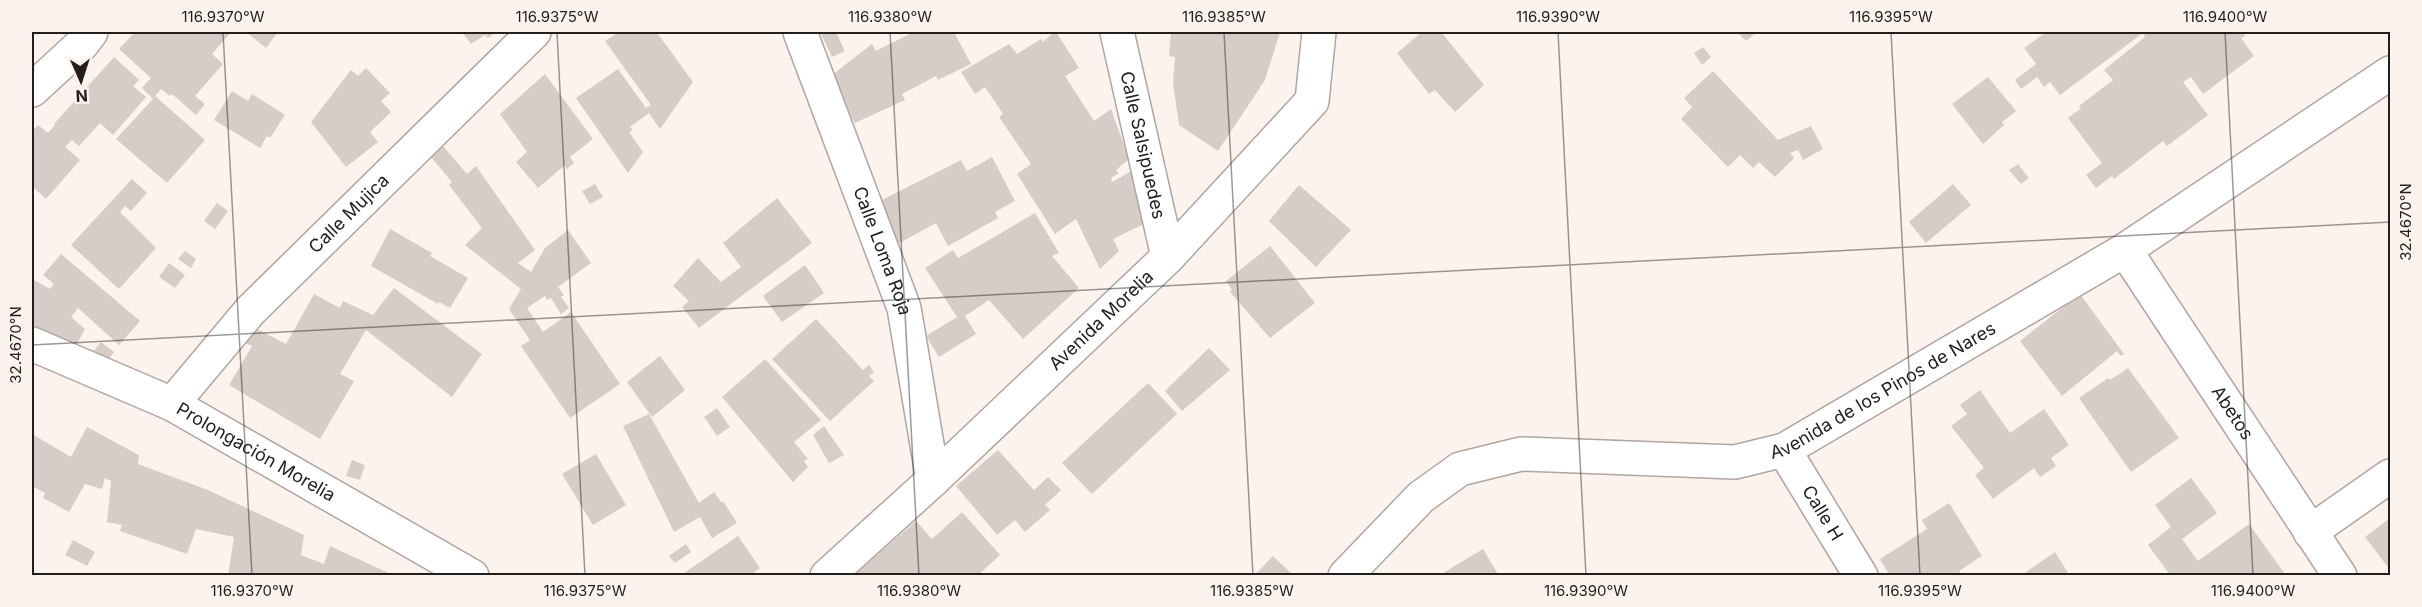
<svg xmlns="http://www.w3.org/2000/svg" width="2422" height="607" font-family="Inter,sans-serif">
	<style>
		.building { fill: #d7cdc8 }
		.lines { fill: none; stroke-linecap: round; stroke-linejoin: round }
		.street-casing { stroke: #afa5a1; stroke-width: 36 }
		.secondary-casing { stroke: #afa5a1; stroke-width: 36 }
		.street { stroke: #fff; stroke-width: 33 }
		.secondary { stroke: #fff; stroke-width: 33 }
		.ticks { fill: none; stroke: #211e1c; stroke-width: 1.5; stroke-opacity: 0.45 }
		.labels { text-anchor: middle; stroke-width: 4.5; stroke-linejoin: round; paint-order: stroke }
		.street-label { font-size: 18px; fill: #211e1c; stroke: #fdf3ee }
		.neatline { fill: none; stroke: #211e1c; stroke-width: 2 }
		.ticks-label { font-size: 15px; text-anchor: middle; fill: #211e1c }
	</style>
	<rect width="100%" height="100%" fill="#fdf3ee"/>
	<!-- building -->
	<g class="building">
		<polygon points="135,32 231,32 212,54 223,64 195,96 205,104 196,115 172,94 170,96 161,89 155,96 205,140 167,183 116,139 153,99 142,88 151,78 119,49"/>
		<polygon points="246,32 278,32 266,48"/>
		<polygon points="462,32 496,32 488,38 485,35 471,44"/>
		<polygon points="619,32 660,32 658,34 693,82 660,129 649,113 630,127 633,130 629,132 643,152 628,173 576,98 618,69 646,108 651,105 605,41"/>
		<polygon points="820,32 836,32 845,51 832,57"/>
		<polygon points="914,32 954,32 971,64 938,80 936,76 902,94 905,100 855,123 841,100 832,75 872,44 876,51"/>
		<polygon points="1054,32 1056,32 1079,68 1065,76 1094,121 1111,109 1129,159 1116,170 1119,173 1111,178 1112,182 1135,169 1152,220 1113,239 1119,251 1100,269 1076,219 1055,234 1017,174 1031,164 999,117 1003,114 985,87 975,94 961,72 1009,44 1017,54 1041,39 1043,42"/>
		<polygon points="1171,32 1280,32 1265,80 1218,151 1179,125 1173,83 1175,57 1169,56"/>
		<polygon points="1422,32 1441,32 1484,85 1455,112 1435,90 1429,94 1397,53"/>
		<polygon points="1737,32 1757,32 1746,41"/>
		<polygon points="2046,32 2243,32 2245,36 2241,38 2254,56 2203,94 2191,77 2183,82 2208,115 2167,146 2163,141 2114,179 2112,176 2096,188 2086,175 2102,163 2068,118 2081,108 2079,106 2113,80 2104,70 2145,37 2143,33 2060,95 2050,82 2044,87 2037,77 2021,89 2015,80 2036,64 2024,48"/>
		<polygon points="1703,47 1711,57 1702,65 1694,53"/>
		<polygon points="114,57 139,80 133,86 146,97 113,135 100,123 79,146 72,140 65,147 80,160 46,199 32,186 32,132 38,125 48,133 55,125 54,124"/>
		<polygon points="366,68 390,93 381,101 391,112 370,132 378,142 346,167 311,122 351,70 358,76"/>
		<polygon points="1713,71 1778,140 1811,126 1823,149 1803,160 1798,150 1790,153 1794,158 1775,177 1759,162 1753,168 1740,155 1728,167 1681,119 1692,107 1684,98"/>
		<polygon points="545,74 593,139 570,157 574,163 567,169 565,165 538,188 516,162 527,152 500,114"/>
		<polygon points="1988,77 2016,111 2002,122 2004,125 1983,144 1952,104"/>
		<polygon points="232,91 248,101 252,94 285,115 270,138 267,136 260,148 214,120"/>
		<polygon points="443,146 467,174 476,166 535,250 518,263 531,272 545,248 568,230 591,263 558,287 564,295 561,297 569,308 561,314 551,298 547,300 545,296 527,308 543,332 571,312 620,384 570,418 521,346 530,340 509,309 521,289 465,245 482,228 449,185 452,182 430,156"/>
		<polygon points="992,157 1015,201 995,212 998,218 948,246 936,223 894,246 878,202 961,160 967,171"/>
		<polygon points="2018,164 2029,178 2021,184 2009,170"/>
		<polygon points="132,179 147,193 131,211 125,206 120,212 156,248 119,289 71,245"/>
		<polygon points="595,184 603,197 590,204 582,191"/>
		<polygon points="1953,184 1971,205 1926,243 1909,222"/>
		<polygon points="1299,185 1351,230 1316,267 1269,221"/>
		<polygon points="777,198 812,243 699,328 682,307 689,301 673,286 698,258 721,282 741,267 723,243"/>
		<polygon points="217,203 228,211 215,229 204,221"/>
		<polygon points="1035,213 1059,253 1052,256 1079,288 1023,339 989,300 965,316 976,334 939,357 926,336 957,317 925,268 953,250 958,258"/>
		<polygon points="390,229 432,253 430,256 468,278 450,308 439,302 438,304 371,266"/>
		<polygon points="1270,246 1315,303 1270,338 1230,292 1232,290 1226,281"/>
		<polygon points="185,251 196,259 191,268 178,259"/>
		<polygon points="61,254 140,321 119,345 78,308 71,317 85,329 73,352 32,330 33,321 32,320 32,279 50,289 54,284 43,275"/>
		<polygon points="169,263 185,275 175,288 159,277"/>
		<polygon points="805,265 824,293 782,322 763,296"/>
		<polygon points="394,288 482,354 452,397 366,330 340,374 354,381 320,439 229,385 252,346 240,341 251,326 286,344 314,294 340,308 343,301 373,315"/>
		<polygon points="2080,294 2124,354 2121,356 2117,351 2062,396 2020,341"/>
		<polygon points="816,319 863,370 869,365 874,372 869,376 874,381 830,421 772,359"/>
		<polygon points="101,342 114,352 106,363 92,353"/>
		<polygon points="1209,348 1230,370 1182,411 1165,391"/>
		<polygon points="660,356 685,390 652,417 627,382"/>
		<polygon points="765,359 821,420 794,442 808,459 804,461 808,467 793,482 722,397"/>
		<polygon points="2128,368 2179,438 2131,472 2079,398 2108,378 2110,380"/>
		<polygon points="1148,383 1177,414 1092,494 1062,463"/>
		<polygon points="1980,390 2010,433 2044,409 2069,445 2051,458 2056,466 2040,477 2034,468 1993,499 1975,475 1984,468 1951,426 1967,414 1960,405"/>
		<polygon points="717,408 730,427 717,436 704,417"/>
		<polygon points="649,414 699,503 714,492 722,503 723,501 737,523 712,538 700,517 674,532 623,426"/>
		<polygon points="824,426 844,455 829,463 813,435"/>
		<polygon points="87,427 139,455 138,464 208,490 304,535 301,555 324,564 330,546 395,576 228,576 234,537 196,529 187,554 120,531 122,525 107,522 111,481 105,478 102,489 85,484 69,512 43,498 45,493 32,486 32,434 71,457"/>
		<polygon points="998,450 1034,490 1048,477 1061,490 1045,505 1050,510 1025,532 1015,520 997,535 956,486"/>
		<polygon points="596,454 626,505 593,525 562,474"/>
		<polygon points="352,460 365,465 360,480 346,476"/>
		<polygon points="2191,478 2217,513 2182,539 2198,561 2249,524 2285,574 2171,576 2148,545 2171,527 2155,505"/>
		<polygon points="1949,503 1982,556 1959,571 1962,576 1890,576 1880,559 1927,529 1922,520"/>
		<polygon points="962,512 1000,555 977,576 853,576 916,521 932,539"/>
		<polygon points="2390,518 2390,570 2365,537"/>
		<polygon points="738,536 760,568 750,576 686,576 684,573"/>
		<polygon points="73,540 95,552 87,566 65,555"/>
		<polygon points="686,544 691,552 675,563 669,556"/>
		<polygon points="1483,549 1499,576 1438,576"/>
		<polygon points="2055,552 2070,576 2020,576"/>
		<polygon points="1273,556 1292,574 1254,576"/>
	</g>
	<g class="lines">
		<!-- street casing -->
		<g class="street-casing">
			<g id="street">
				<path id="s1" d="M800,32L904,308L933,480"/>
				<path id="s2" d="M1117,32L1168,257"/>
				<path id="s3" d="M2125,250L2340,576"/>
				<path id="s4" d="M32,344L172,404L472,576"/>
				<path id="s5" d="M172,404L250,311L534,32"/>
				<path id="s6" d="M1784,450L1861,576"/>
				<polyline points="2310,532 2390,476"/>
				<path id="s7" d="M827,576L933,480L1168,257L1312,101L1319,32"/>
			</g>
		</g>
		<!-- secondary casing -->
		<g class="secondary-casing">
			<g id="secondary">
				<polyline points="32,90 82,44 91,32"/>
				<path id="s8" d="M1345,576L1421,497L1460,469L1521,454L1735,462L1784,450L2125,250L2390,73"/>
			</g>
		</g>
		<!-- street -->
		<use href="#street" class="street"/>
		<!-- secondary -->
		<use href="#secondary" class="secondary"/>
	</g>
	<!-- ticks -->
	<path class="ticks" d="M223,32L252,576M557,32L585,576M890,32L919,576M1224,32L1253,576M1558,32L1586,576M1891,32L1920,576M2225,32L2253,576M32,345L2390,222"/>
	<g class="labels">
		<!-- street labels -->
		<g class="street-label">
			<text dy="6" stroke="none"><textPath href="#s2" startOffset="116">Calle Salsipuedes</textPath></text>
			<text dy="6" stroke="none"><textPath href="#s5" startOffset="260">Calle Mujica</textPath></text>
			<text dy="6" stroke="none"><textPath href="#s1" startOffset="234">Calle Loma Roja</textPath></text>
			<text dy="6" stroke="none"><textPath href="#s7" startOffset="375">Avenida Morelia</textPath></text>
			<text dy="6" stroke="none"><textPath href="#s8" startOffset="600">Avenida de los Pinos de Nares</textPath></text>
			<text dy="6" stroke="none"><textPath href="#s3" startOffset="195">Abetos</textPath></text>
			<text dy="6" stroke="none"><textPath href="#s4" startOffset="249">Prolongación Morelia</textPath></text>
			<text dy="6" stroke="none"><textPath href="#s6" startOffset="74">Calle H</textPath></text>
		</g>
	</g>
	<!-- border -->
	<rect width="2422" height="607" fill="none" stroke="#fdf3ee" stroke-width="66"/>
	<!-- north arrow -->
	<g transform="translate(81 81) rotate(177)" stroke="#fdf3ee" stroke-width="4.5" paint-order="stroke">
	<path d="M0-4.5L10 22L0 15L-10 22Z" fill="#211e1c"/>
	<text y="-9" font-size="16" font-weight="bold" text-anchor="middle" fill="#211e1c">N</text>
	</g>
	<rect x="33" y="33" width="2356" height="541" class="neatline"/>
	<g class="ticks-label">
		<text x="223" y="22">116.9370°W</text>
		<text x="557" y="22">116.9375°W</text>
		<text x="890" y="22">116.9380°W</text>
		<text x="1224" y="22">116.9385°W</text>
		<text x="1558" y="22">116.9390°W</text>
		<text x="1891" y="22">116.9395°W</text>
		<text x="2225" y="22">116.9400°W</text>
		<text transform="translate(2406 222) rotate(-90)" y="5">32.4670°N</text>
		<text transform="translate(16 345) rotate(-90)" y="5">32.4670°N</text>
		<text x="252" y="596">116.9370°W</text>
		<text x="585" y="596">116.9375°W</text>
		<text x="919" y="596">116.9380°W</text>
		<text x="1252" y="596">116.9385°W</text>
		<text x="1586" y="596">116.9390°W</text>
		<text x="1920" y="596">116.9395°W</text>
		<text x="2253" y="596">116.9400°W</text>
	</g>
</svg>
